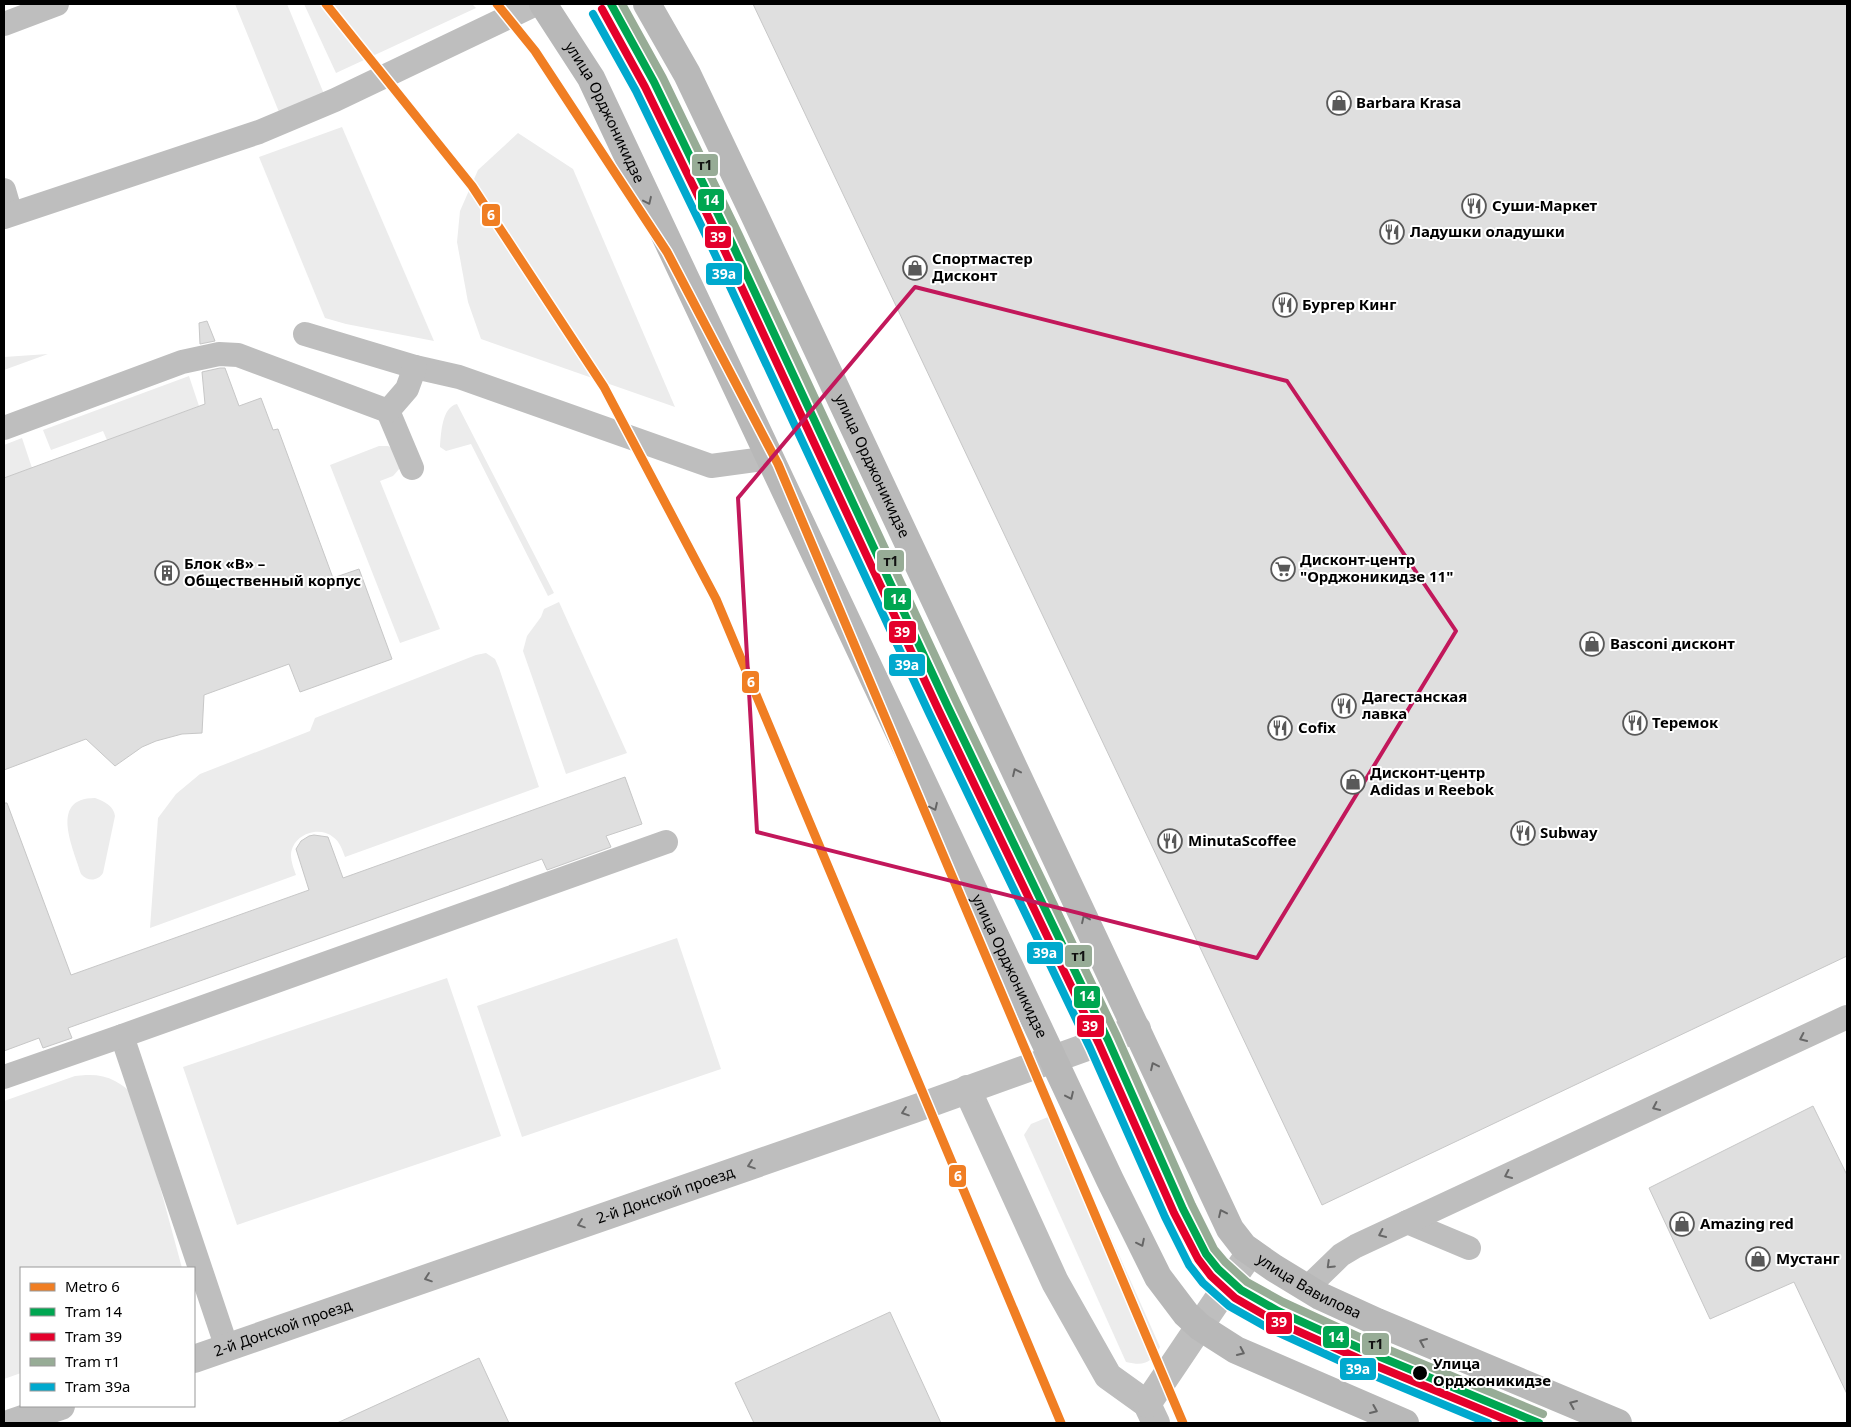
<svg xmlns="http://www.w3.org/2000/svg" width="1851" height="1427" font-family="'Noto Sans',sans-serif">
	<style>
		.green { fill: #ececec }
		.building { fill: #dfdfdf; stroke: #c7c7c7 }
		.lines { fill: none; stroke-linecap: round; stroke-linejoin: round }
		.lane { stroke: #bebebe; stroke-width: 24 }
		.street { stroke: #bebebe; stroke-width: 28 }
		.secondary { stroke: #b8b8b8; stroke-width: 28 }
		.tram-1-casing { stroke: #fff; stroke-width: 11 }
		.tram-2-casing { stroke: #fff; stroke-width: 11 }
		.tram-3-casing { stroke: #fff; stroke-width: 11 }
		.tram-4-casing { stroke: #fff; stroke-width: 11 }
		.tram-1 { stroke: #00a651; stroke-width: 8 }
		.tram-2 { stroke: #e4002b; stroke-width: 8 }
		.tram-3 { stroke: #97ac96; stroke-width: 8 }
		.tram-4 { stroke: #00a9ce; stroke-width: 8 }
		.metro-1-casing { stroke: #fff; stroke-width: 12 }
		.metro-1 { stroke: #f07e23; stroke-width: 9 }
		.oneway { stroke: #656565 }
		.oneway2 { stroke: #686868 }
		.marked { fill: none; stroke: #c2185b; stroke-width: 4; stroke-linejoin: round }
		.stop-dot { fill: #000; stroke: #fff; stroke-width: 2 }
		.labels { text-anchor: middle; stroke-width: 4; stroke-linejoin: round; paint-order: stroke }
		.poi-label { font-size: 15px; font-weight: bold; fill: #000; stroke: #fff; text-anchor: start }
		.street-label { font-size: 15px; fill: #000; stroke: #fff }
		.stop-label { font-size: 15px; font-weight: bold; fill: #000; stroke: #fff; text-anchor: start }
		.line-badge { stroke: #fff; stroke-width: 2 }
		.badge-label { font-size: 14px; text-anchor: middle; font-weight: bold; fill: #fff }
		.pale-badge-label { font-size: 14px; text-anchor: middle; font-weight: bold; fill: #111 }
	</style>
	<rect width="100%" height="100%" fill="#fff"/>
	<!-- green -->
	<g class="green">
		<polygon points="235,4 287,4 324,94 279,112"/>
		<polygon points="304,4 472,4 476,8 336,73"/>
		<polygon points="342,127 434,341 346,324 325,318 259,157"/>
		<polygon points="518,133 573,169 675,407 481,339 468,302 457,242 460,211 478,170"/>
		<polygon points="48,354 4,370 4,357"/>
		<polygon points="189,376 199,406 107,440 103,431 51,450 43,430"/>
		<path d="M457,404L554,593L548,596L471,444L446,451L440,447C441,433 442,407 457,404Z"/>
		<polygon points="22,438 32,468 4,478 4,445"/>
		<polygon points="379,446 388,446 392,448 400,468 393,476 380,481 440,629 400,643 330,465"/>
		<polygon points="559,602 627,753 566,774 523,651 527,636 541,617 544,609"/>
		<path d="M486,653L495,659L499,668L539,787L345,857C342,849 340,842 333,837C318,825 292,835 291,855C291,862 294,869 296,875L150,928L158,818L176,794L200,774L310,731L315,718L476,655Z"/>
		<path d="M95,798C104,801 114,806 115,816L103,873C98,881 88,882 81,874C74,849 48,798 95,798Z"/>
		<polygon points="677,938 721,1069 522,1137 477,1006"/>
		<polygon points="447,978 501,1136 237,1225 183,1067"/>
		<path d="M86,1075C107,1074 122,1082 136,1098L182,1268H21V1373L4,1379V1101L75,1076Z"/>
		<path d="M1048,1117L1059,1120L1160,1347C1150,1364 1144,1366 1126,1362L1024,1135L1031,1124Z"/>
	</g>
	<!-- building -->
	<g class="building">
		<polygon points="753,4 1847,4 1847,956 1322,1205"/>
		<polygon points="207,321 215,341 200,344 199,323"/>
		<polygon points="220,368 225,368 239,406 261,398 273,430 278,429 333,578 359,569 392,659 300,692 289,664 204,695 202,733 182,734 156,741 142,747 115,766 86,739 4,770 4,478 205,404 202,372"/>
		<polygon points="625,777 642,824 606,836 611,847 547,870 542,859 68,1028 72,1038 43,1048 39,1038 4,1051 4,803 7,803 71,975 309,890 296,849 301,841 309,836 314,835 328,837 343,878"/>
		<polygon points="1813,1106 1847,1175 1847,1394 1794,1282 1710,1319 1649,1188"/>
		<polygon points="890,1312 941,1423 754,1423 735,1383"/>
		<polygon points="479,1358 509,1423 337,1423"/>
	</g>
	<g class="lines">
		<!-- lane -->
		<g class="lane">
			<polyline points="4,24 57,4"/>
			<polyline points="4,190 11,214"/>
			<polyline points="4,217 259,132 335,100 536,4"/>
			<polyline points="305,334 415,367 459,377 711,466 770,458"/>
			<polyline points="388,411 412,468"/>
			<polyline points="4,428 182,362 219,354 238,355 388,411 407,389 415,367"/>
			<polyline points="122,1036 227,1348"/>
			<polyline points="4,1077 122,1036 666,842"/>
			<polyline points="1407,1222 1469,1248"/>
			<polyline points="1307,1288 1341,1255 1356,1246 1847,1017"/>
		</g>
		<!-- street -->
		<g class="street">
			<polyline points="967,1089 1055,1282 1108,1376 1147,1404 1156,1423"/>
			<path id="s1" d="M194,1359L914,1109L1137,1029"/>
			<path d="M1147,1404C1182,1353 1215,1302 1251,1252"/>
			<polyline points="11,1423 61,1406"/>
		</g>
		<!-- secondary -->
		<g class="secondary">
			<path id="s2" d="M543,4L591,78L1110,1180L1158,1277L1186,1314L1200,1327L1236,1350L1405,1423"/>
			<path id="s3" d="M647,4L687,74L752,210L1230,1229L1244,1247L1251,1252L1274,1268L1320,1296L1377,1322L1618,1423"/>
		</g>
		<!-- tram-1 casing -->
		<g class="tram-1-casing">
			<polyline id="tram-1" points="611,4 654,82 730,239 947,705 1108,1040 1183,1209 1206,1254 1218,1269 1241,1290 1278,1311 1366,1351 1539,1423"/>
		</g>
		<!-- tram-2 casing -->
		<g class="tram-2-casing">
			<polyline id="tram-2" points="602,9 645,87 721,243 938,709 1099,1044 1174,1213 1198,1259 1211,1276 1235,1298 1273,1320 1362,1360 1514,1423"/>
		</g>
		<!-- tram-3 casing -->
		<g class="tram-3-casing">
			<polyline id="tram-3" points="622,4 663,78 739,235 956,701 1117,1036 1192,1205 1214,1249 1225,1262 1247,1282 1283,1302 1370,1342 1543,1414"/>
		</g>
		<!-- tram-4 casing -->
		<g class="tram-4-casing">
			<polyline id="tram-4" points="593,14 636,91 712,248 929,713 1090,1048 1165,1217 1189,1265 1203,1283 1229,1306 1268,1328 1358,1369 1488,1423"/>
		</g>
		<!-- tram-1 -->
		<use href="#tram-1" class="tram-1"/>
		<!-- tram-2 -->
		<use href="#tram-2" class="tram-2"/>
		<!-- tram-3 -->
		<use href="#tram-3" class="tram-3"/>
		<!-- tram-4 -->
		<use href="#tram-4" class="tram-4"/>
		<!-- metro-1 casing -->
		<g class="metro-1-casing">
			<g id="metro-1">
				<polyline points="326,4 472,186 604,387 716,599 1061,1423"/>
				<polyline points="497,4 535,51 667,252 778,464 1183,1423"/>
			</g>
		</g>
		<!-- metro-1 -->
		<use href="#metro-1" class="metro-1"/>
	</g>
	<!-- one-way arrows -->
	<defs><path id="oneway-chevron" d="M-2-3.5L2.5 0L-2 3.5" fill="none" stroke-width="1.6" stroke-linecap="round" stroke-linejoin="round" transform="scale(1.25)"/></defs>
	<g class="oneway">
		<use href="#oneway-chevron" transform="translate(648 201) rotate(65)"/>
		<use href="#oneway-chevron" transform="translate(1016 772) rotate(-115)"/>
		<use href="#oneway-chevron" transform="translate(934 807) rotate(65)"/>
		<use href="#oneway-chevron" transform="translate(1085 919) rotate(-115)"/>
		<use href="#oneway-chevron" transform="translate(1154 1066) rotate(-115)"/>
		<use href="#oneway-chevron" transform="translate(1070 1096) rotate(65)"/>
		<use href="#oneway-chevron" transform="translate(1222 1213) rotate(-115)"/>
		<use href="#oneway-chevron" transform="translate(1141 1243) rotate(64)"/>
		<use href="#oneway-chevron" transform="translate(1423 1342) rotate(-157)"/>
		<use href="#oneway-chevron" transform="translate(1241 1352) rotate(25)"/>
		<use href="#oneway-chevron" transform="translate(1573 1404) rotate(-157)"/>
		<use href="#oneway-chevron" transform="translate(1374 1410) rotate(23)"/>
	</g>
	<g class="oneway2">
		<use href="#oneway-chevron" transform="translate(1803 1038) rotate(155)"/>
		<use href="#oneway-chevron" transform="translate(1656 1107) rotate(155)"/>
		<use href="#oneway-chevron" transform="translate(905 1112) rotate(161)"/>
		<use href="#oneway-chevron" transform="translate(751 1165) rotate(161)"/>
		<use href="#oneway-chevron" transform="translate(1508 1175) rotate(155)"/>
		<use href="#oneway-chevron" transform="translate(581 1224) rotate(161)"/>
		<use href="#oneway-chevron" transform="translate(1382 1234) rotate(155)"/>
		<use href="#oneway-chevron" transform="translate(1330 1265) rotate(136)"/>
		<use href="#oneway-chevron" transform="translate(428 1278) rotate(161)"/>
	</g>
	<!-- marked area -->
	<path class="marked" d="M915,287L1287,381L1456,631L1257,958L757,832L738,498Z"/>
	<!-- icons -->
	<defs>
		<g id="shop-ring" transform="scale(1.25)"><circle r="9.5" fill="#fff" stroke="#595959" stroke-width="1.5"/><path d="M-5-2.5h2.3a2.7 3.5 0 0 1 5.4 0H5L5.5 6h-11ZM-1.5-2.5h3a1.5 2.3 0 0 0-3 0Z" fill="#595959"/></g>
		<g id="restaurant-ring" transform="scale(1.25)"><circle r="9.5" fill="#fff" stroke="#595959" stroke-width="1.5"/><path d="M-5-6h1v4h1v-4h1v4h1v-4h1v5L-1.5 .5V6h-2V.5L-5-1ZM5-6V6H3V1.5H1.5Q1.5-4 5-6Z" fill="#595959"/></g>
		<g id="supermarket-ring" transform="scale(1.25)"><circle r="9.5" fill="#fff" stroke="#595959" stroke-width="1.5"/><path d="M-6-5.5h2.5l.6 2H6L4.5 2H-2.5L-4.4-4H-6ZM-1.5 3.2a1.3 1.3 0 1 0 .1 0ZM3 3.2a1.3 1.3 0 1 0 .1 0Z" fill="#595959"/></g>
		<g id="building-ring" transform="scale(1.25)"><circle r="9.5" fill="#fff" stroke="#595959" stroke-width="1.5"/><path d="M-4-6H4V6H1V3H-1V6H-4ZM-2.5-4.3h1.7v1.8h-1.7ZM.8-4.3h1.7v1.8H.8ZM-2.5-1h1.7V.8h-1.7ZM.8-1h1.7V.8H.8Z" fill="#595959"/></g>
	</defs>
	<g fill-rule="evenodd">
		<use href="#shop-ring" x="1339" y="103"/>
		<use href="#restaurant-ring" x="1474" y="206"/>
		<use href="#restaurant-ring" x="1392" y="232"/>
		<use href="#shop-ring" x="915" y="268"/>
		<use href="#restaurant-ring" x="1285" y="305"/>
		<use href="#supermarket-ring" x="1283" y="569"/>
		<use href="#building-ring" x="167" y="573"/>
		<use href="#shop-ring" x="1592" y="644"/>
		<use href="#restaurant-ring" x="1344" y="706"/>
		<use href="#restaurant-ring" x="1635" y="723"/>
		<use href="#restaurant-ring" x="1280" y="728"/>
		<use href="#shop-ring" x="1353" y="782"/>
		<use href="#restaurant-ring" x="1523" y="833"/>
		<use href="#restaurant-ring" x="1170" y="841"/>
		<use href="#shop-ring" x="1682" y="1224"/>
		<use href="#shop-ring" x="1758" y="1259"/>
	</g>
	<!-- markers -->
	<circle class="stop-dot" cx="1420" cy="1373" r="8"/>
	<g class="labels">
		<!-- poi labels -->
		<g class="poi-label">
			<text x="1356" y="108">Barbara Krasa</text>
			<text x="1492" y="211">Суши-Маркет</text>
			<text x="1410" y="237">Ладушки оладушки</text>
			<text x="932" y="264">Спортмастер<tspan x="932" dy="17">Дисконт</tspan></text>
			<text x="1302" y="310">Бургер Кинг</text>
			<text x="1300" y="565">Дисконт-центр<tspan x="1300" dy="17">"Орджоникидзе 11"</tspan></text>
			<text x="184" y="569">Блок «В» –<tspan x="184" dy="17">Общественный корпус</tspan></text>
			<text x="1610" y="649">Basconi дисконт</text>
			<text x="1362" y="702">Дагестанская<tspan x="1362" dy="17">лавка</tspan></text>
			<text x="1652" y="728">Теремок</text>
			<text x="1298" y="733">Cofix</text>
			<text x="1370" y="778">Дисконт-центр<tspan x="1370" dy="17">Adidas и Reebok</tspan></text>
			<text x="1540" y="838">Subway</text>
			<text x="1188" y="846">MinutaScoffee</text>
			<text x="1700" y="1229">Amazing red</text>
			<text x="1776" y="1264">Мустанг</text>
		</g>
		<!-- street labels -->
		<g class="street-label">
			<text dy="5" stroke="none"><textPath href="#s2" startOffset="125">улица Орджоникидзе</textPath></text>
			<text dy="5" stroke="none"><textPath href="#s3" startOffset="514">улица Орджоникидзе</textPath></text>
			<text dy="5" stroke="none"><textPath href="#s2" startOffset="1070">улица Орджоникидзе</textPath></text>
			<text dy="5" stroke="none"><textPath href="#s1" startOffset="499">2-й Донской проезд</textPath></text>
			<text dy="5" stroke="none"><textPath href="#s3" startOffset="1456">улица Вавилова</textPath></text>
			<text dy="5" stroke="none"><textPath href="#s1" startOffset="94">2-й Донской проезд</textPath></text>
		</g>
		<!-- stop labels -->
		<g class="stop-label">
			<text x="1433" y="1369">Улица<tspan x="1433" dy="17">Орджоникидзе</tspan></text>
		</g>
	</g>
	<g class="line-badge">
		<rect x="691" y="153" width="28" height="24" rx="5" fill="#97ac96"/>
		<rect x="697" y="188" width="28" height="24" rx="5" fill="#00a651"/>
		<rect x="481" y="203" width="20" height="24" rx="5" fill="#f07e23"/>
		<rect x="704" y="225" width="28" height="24" rx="5" fill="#e4002b"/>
		<rect x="705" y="262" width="38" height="24" rx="5" fill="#00a9ce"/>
		<rect x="876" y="549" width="29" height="24" rx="5" fill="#97ac96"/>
		<rect x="883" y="587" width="29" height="24" rx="5" fill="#00a651"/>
		<rect x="888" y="620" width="29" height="24" rx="5" fill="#e4002b"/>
		<rect x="888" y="653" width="38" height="24" rx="5" fill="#00a9ce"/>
		<rect x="741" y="670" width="19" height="24" rx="5" fill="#f07e23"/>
		<rect x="1026" y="941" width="38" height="24" rx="5" fill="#00a9ce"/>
		<rect x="1064" y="944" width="29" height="24" rx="5" fill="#97ac96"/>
		<rect x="1073" y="985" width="28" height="24" rx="5" fill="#00a651"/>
		<rect x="1076" y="1014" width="29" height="24" rx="5" fill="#e4002b"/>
		<rect x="948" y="1164" width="19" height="24" rx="5" fill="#f07e23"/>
		<rect x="1265" y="1311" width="28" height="24" rx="5" fill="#e4002b"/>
		<rect x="1322" y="1325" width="28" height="24" rx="5" fill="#00a651"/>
		<rect x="1361" y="1332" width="29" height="24" rx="5" fill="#97ac96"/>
		<rect x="1339" y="1357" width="38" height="24" rx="5" fill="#00a9ce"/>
	</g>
	<g class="badge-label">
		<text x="711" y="205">14</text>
		<text x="491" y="220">6</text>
		<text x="718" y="242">39</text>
		<text x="724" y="279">39а</text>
		<text x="898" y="604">14</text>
		<text x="902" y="637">39</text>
		<text x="907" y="670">39а</text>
		<text x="751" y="687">6</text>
		<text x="1045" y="958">39а</text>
		<text x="1087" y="1001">14</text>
		<text x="1090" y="1031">39</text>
		<text x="958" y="1181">6</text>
		<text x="1279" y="1327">39</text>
		<text x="1336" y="1342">14</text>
		<text x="1358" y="1374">39а</text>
	</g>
	<g class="pale-badge-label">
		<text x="705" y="170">т1</text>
		<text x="891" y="566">т1</text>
		<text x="1079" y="961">т1</text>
		<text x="1376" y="1349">т1</text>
	</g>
	<!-- border -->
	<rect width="1851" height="1427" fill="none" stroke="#000000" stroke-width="10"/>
	<!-- legend -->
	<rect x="20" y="1267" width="175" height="140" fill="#ffffff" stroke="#999999"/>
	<rect x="30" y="1283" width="25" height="8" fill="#f07e23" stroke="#999999"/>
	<text x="65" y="1292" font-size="15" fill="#000000">Metro 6</text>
	<rect x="30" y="1308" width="25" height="8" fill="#00a651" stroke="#999999"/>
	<text x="65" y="1317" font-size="15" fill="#000000">Tram 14</text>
	<rect x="30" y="1333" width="25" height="8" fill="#e4002b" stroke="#999999"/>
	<text x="65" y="1342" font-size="15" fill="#000000">Tram 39</text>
	<rect x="30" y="1358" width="25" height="8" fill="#97ac96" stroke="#999999"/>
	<text x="65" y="1367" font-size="15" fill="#000000">Tram т1</text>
	<rect x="30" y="1383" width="25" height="8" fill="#00a9ce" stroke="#999999"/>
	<text x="65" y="1392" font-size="15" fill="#000000">Tram 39а</text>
</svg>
